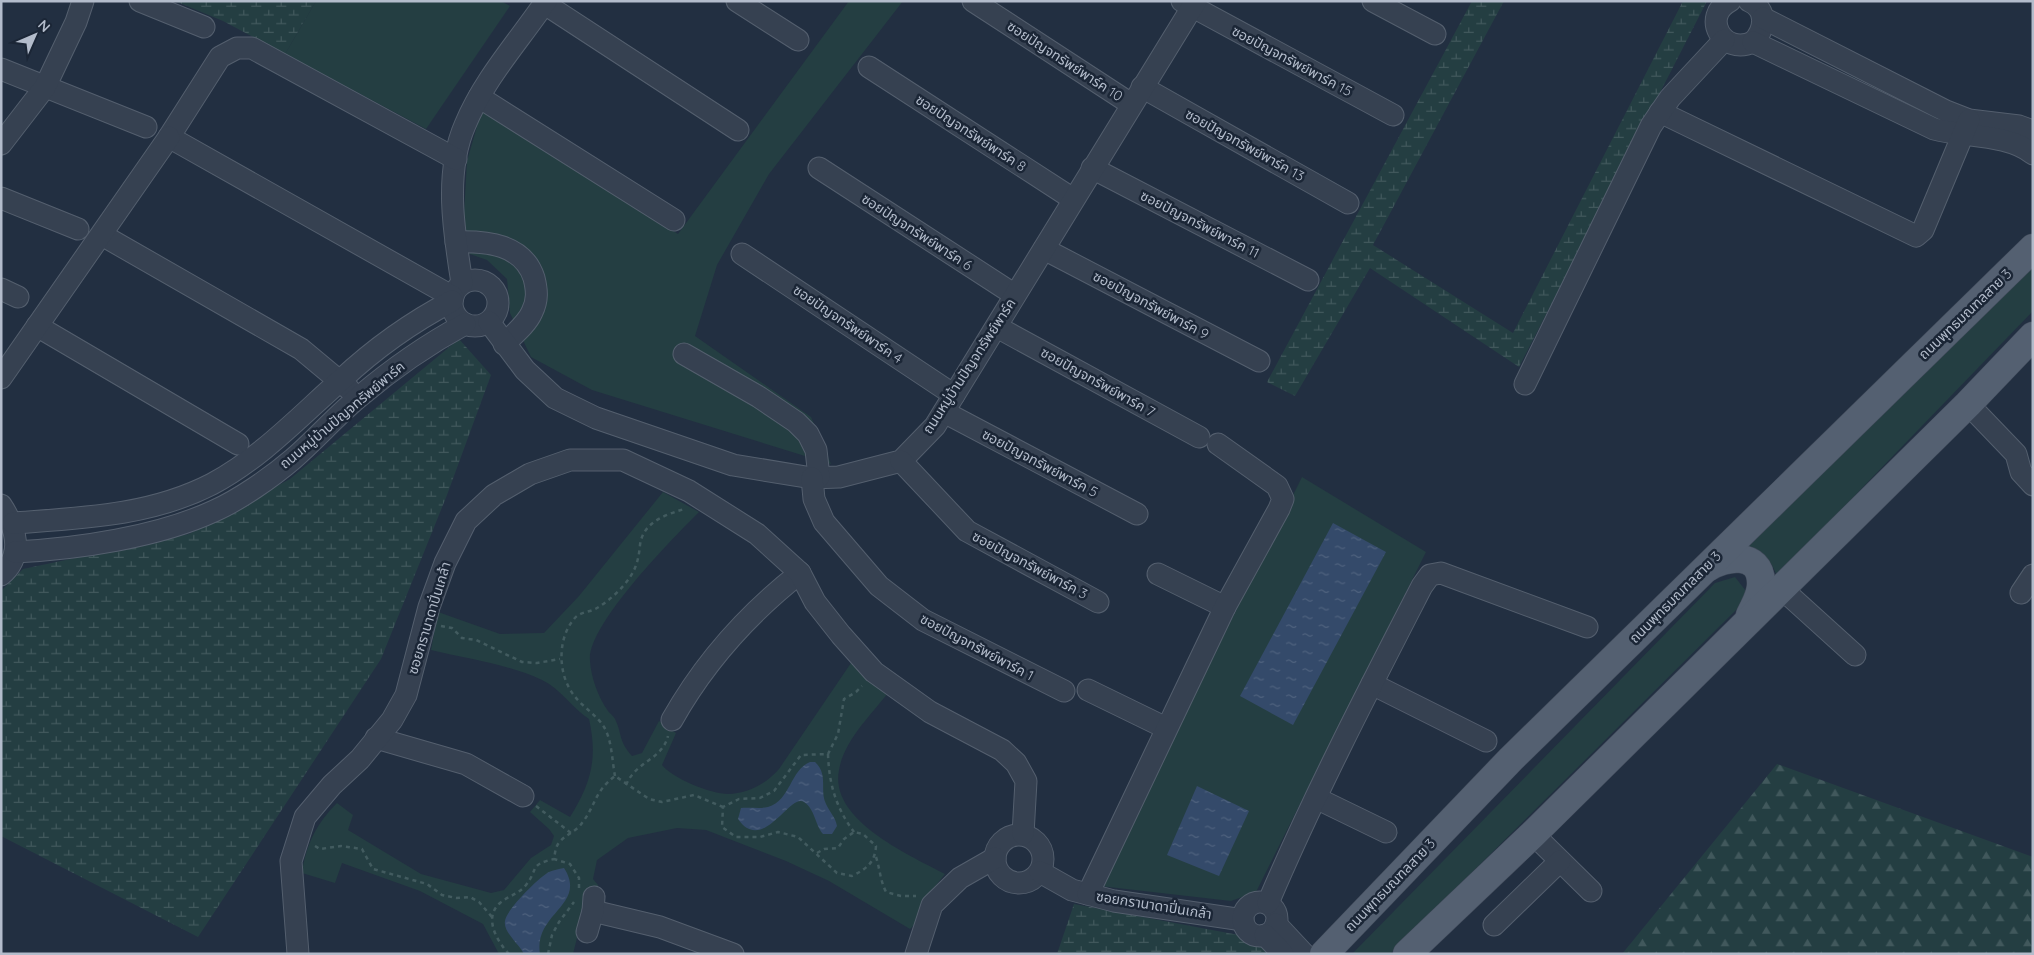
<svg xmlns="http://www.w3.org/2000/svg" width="2034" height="955" font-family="Quicksand,'Noto Sans Thai',sans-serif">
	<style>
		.green { fill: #243e42 }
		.forest { fill: url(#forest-firs) }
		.wetland { fill: url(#wetland-marsh) }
		.water { fill: url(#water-ripples) }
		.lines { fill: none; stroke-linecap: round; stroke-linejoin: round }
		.minor-casing { stroke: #545f6e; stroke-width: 23 }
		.major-casing { stroke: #404a5a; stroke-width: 29 }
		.path { stroke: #425b5f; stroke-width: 2.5; stroke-dasharray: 4 4; stroke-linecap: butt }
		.minor { stroke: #364151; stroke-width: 21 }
		.major { stroke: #546071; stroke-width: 28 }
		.labels { text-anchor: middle; stroke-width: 5; stroke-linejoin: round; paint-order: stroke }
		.street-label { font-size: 14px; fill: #b3bccb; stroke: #1b2636 }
	</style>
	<defs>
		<pattern id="forest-firs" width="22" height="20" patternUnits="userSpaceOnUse" patternTransform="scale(1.25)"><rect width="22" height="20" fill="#243e42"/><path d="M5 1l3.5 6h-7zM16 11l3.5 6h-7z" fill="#41585c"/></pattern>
		<pattern id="wetland-marsh" width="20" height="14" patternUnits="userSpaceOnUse" patternTransform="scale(1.25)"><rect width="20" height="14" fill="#243e42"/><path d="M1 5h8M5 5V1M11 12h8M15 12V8" fill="none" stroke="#41585c"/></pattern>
		<pattern id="water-ripples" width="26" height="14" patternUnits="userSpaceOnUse" patternTransform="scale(1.25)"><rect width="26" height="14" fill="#344a6a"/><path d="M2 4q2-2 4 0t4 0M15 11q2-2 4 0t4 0" fill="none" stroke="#4f627e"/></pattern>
	</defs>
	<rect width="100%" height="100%" fill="#222f41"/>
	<!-- green -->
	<g class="green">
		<polygon points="316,1 501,1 510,6 426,129 285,54"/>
		<polygon points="849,1 903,1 769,174 717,265 695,336 811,417 831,464 592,390 531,357 510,313 507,279 487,260 467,253 464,214 467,161 482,109 678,234"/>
		<path d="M2033,265V311L1777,576C1769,555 1762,553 1742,544Z"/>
		<polygon points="1302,477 1426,552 1256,892 1231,901 1100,886"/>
		<path d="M663,492L699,512C674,537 586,626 590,661C591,677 598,697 608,711C610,714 614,716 615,719C623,736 618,740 632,756L642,753L659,721L676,733L662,765C672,778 711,794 728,794C748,794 767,783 779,769L851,663L888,693C870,716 844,741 839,770C829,820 909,855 945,874L921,904L915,924L910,929L829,881L786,861L706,830L677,828L628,838L597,860L593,879L598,885L599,892L579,930L573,954H499L483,924L420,891L342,863L335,883L302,873C306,844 317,823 337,803L353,815L348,830L421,874L491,893L504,890L531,858L551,845L554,836L549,829L530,812L540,800L570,817C591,783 598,759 589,719C572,708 561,689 542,680C508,664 468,659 431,650L438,612L500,634L544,633L579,596Z"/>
		<polygon points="1735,577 1746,591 1738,608 1390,954 1352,954 1715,583"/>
	</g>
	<!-- forest -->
	<polygon class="forest" points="1777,764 2033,857 2033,954 1622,954"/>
	<!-- wetland -->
	<g class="wetland">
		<polygon points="175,1 316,1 285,54 223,21"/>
		<polygon points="1472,1 1504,1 1373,245 1513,333 1683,1 1707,1 1519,367 1370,268 1295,396 1267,382"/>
		<polygon points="459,339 491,375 447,495 381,659 198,937 1,836 1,591 23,569 189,534 290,479"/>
		<polygon points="1074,904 1244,936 1251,943 1266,947 1270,954 1057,954"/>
	</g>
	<!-- water -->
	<g class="water">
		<polygon points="1333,523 1386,552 1293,725 1240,696"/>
		<path d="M810,762H815C829,775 819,790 826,804C830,813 835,816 837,826L832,834H823C815,825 815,809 804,802C790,792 763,855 738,819L741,808C749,807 761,809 768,807C791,800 790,770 810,762Z"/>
		<polygon points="1197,786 1249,811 1219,876 1167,855"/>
		<path d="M564,868C588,905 533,913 540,954H524C519,944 503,932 505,921C506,910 539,877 549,872C553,870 559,869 564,868Z"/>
	</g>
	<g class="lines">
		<!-- minor casing -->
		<g class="minor-casing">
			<g id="minor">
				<polyline points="140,1 204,27"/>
				<polyline points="737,1 798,40"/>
				<polyline points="973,1 1131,104"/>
				<polyline points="1182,1 1393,115"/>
				<polyline points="1373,1 1435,34"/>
				<path d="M1730,1C1701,16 1722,56 1753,42C1765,30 1768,9 1749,1"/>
				<polyline points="545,4 738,130"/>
				<polyline points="1763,18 1946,111 1969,120 2019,126 2033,131"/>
				<path d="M1753,42L1934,129C1964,137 2009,134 2033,154"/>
				<polyline points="869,67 1073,199"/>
				<polyline points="1,69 146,127"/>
				<polyline points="1142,87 1348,203"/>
				<polyline points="479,97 674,220"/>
				<polyline points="1660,112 1916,236 1923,230 1969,120"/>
				<polyline points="1,144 45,87 76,22 83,1"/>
				<polyline points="819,168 1015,295"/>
				<polyline points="1092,168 1308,280"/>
				<polyline points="1,198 78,229"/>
				<polyline points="102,235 301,349 349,389"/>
				<path d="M456,242C487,241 523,244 534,278C537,290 538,300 532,312C527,324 513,335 504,344"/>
				<polyline points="1044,249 1259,361"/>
				<polyline points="742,254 954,395"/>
				<circle cx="475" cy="303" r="23"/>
				<path d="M462,283C454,233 444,173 465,125C484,79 518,42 546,1"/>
				<polyline points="1,289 18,297"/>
				<polyline points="453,297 169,137 220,57 237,48 252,48 456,159"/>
				<polyline points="489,322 525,370 555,398 596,418 733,465 812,478 839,477 901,461 935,426 1196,1"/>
				<polyline points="37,326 238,444"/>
				<polyline points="997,327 1199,437"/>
				<polyline points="684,354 759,397 796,422 808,434 816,450 819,477"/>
				<polyline points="1,378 169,137"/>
				<polyline points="1525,384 1651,126 1670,98 1724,40"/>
				<polyline points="1968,404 2016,454 2021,472 2033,485"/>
				<polyline points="944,412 1137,514"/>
				<polyline points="901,461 967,531 1098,602"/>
				<polyline points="812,478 814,499 824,522 879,586 923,620 1064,691"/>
				<path d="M1,505C15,526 25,555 1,575"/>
				<path d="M13,523C81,518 150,516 212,484C261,458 300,416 341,380C374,349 412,322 452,301"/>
				<path d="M15,552C77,549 158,537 214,511C239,500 272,477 293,459C316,439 336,416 359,397C392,369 428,344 465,324"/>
				<polyline points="1158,574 1225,607"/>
				<polyline points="1781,588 1855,655"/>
				<polyline points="2021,593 2033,575"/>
				<polyline points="1372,684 1486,741"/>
				<polyline points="1088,690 1166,728"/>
				<path d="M672,720C704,663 749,613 800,573"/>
				<polyline points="376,738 466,764 523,796"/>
				<polyline points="1316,798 1386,832"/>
				<polyline points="1533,834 1591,891"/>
				<circle cx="1019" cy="859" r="24"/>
				<polyline points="1040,872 1072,890 1114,901 1243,920"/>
				<polyline points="1088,894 1225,607 1279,509 1283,499 1277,486 1218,444"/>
				<circle cx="1260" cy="919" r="17"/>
				<path d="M1268,903C1314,795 1368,691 1422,586L1430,575L1441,573L1587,627"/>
				<polyline points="593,911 660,927 733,954"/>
				<polyline points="1276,924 1304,954"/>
				<polyline points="1494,925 1560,861"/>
				<polyline points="587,932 593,911 594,897"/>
				<polyline points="1265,935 1283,954"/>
				<polyline points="298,954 291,861 305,817 332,785 360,759 392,720 406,695 429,607 445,563 466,521 494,495 530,474 570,460 623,460 689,491 757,534 800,573 815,602 841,635 874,672 930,712 1002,750 1016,763 1026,781 1023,834"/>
				<polyline points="916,954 932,905 960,878 995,858"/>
			</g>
		</g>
		<!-- major casing -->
		<g class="major-casing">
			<g id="major">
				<path d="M1707,568C1725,556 1760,551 1761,582C1762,594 1755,604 1750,615"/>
				<polyline points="1324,954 1511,759 2033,248"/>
				<polyline points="1407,954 1533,834 1968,404 2033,336"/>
			</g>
		</g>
		<!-- path -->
		<g class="path">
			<polyline points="441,626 452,628 462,638 476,640 522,662 537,663 560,659"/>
			<path d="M828,754C829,784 836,808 854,832"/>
			<path d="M615,776C612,761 612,740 604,727C596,714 582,707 573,694C558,674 557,639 574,619C580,611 589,613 597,608C609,601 623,588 630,577C637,567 639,556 640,545C643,522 665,515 684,509"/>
			<path d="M626,785C636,761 662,760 668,736"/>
			<polyline points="536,806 571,833"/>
			<polyline points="315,846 320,849 341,846 362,849 373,869 427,884 442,895 456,898 470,897 479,902 492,917"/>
			<path d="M817,853L824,849L838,848L844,839L854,832L863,834L876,846C875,863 866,869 852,876L837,873L798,837L778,832L760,837H736L722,827L723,807L739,799L760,798L774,791L801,755L828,754L838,734L844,699L856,692L862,686"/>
			<path d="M876,857C880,869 880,880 886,892L901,896H916"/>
			<path d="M579,888V878L570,864L554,859C555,854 555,849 558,844C564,835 576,832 582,823C596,805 594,792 615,776L649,799L662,802L694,795L723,807"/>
			<path d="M509,954C497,941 483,918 500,903C508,896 519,894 526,885C539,869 528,865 554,859"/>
			<polyline points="548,954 552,935 559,922 574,902"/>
		</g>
		<!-- minor -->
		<use href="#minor" class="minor"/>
		<!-- major -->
		<use href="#major" class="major"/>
	</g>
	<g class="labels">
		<!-- street labels -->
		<g class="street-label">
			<text transform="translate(1065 61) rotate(33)" y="5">ซอยปัญจทรัพย์พาร์ค 10</text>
			<text transform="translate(1292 61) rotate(28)" y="5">ซอยปัญจทรัพย์พาร์ค 15</text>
			<text transform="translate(971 133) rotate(33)" y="5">ซอยปัญจทรัพย์พาร์ค 8</text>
			<text transform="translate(1245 145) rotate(29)" y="5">ซอยปัญจทรัพย์พาร์ค 13</text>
			<text transform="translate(1200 224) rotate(27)" y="5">ซอยปัญจทรัพย์พาร์ค 11</text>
			<text transform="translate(917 232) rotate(33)" y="5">ซอยปัญจทรัพย์พาร์ค 6</text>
			<text transform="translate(1151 305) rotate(28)" y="5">ซอยปัญจทรัพย์พาร์ค 9</text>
			<text transform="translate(1965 314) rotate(-44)" y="5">ถนนพุทธมณฑลสาย 3</text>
			<text transform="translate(848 324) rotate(34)" y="5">ซอยปัญจทรัพย์พาร์ค 4</text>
			<text transform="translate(969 366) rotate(-57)" y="5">ถนนหมู่บ้านปัญจทรัพย์พาร์ค</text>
			<text transform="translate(1098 382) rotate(29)" y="5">ซอยปัญจทรัพย์พาร์ค 7</text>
			<text transform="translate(342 415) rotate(-40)" y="5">ถนนหมู่บ้านปัญจทรัพย์พาร์ค</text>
			<text transform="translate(1040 463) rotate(28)" y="5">ซอยปัญจทรัพย์พาร์ค 5</text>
			<text transform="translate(1030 565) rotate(28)" y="5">ซอยปัญจทรัพย์พาร์ค 3</text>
			<text transform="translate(1675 597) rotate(-45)" y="5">ถนนพุทธมณฑลสาย 3</text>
			<text transform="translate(429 618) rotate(-73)" y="5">ซอยกรานาดาปิ่นเกล้า</text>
			<text transform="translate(977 647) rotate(28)" y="5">ซอยปัญจทรัพย์พาร์ค 1</text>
			<text transform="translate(1390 885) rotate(-46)" y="5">ถนนพุทธมณฑลสาย 3</text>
			<text transform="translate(1154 905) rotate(9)" y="5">ซอยกรานาดาปิ่นเกล้า</text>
		</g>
	</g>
	<!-- border -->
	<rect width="2034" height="955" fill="none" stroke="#b3bccb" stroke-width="5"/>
	<!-- north arrow -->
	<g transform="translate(35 35) rotate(45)" stroke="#1b2636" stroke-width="4" paint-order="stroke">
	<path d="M0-4L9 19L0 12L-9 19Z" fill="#b3bccb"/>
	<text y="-8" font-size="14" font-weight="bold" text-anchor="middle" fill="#b3bccb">N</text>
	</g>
</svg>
